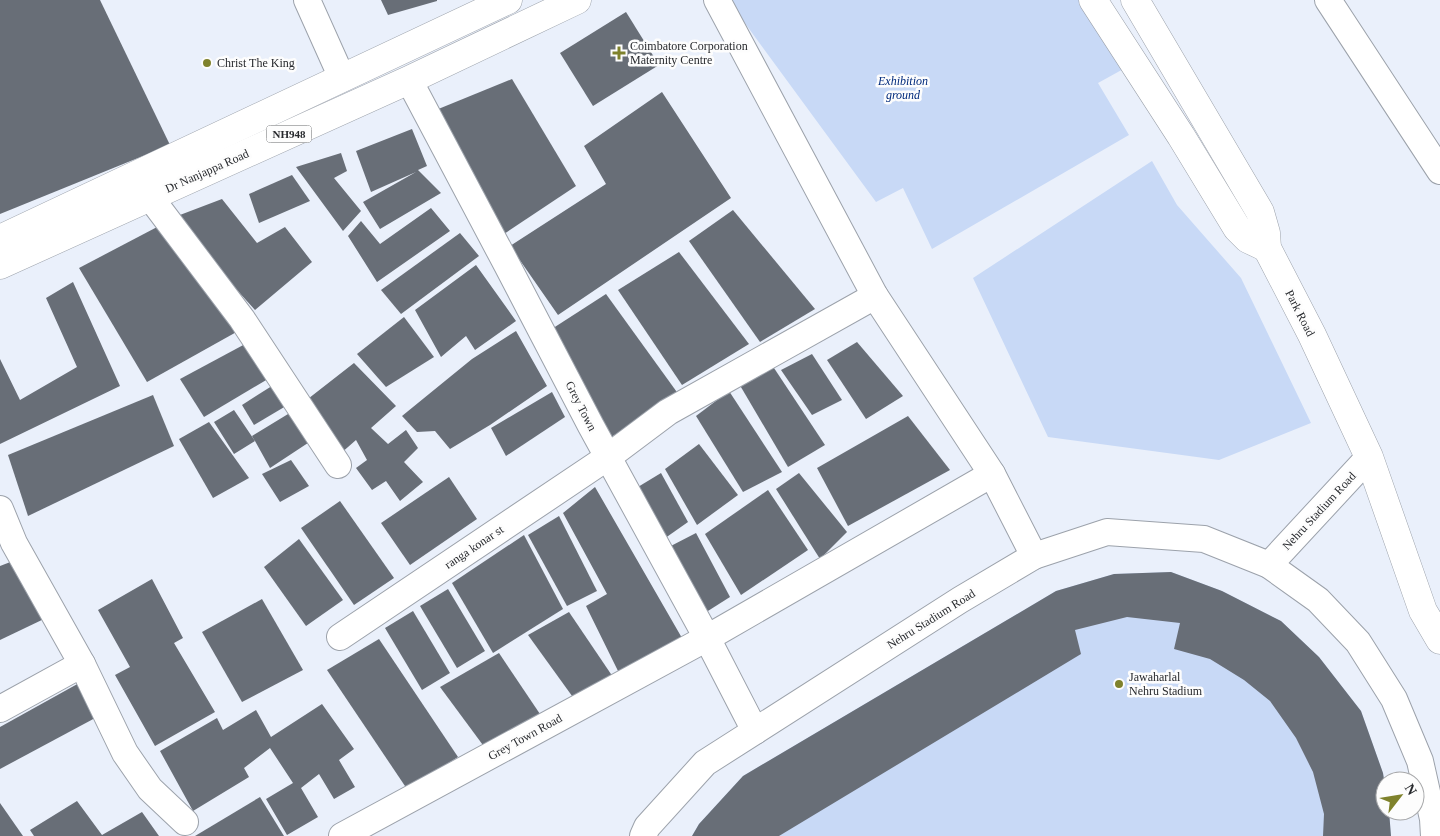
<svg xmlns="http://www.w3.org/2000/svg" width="1440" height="836" font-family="Georgia,serif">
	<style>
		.green { fill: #c8d9f6 }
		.building { fill: #686e77 }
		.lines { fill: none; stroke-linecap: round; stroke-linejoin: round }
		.minor-casing { stroke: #9ca2ab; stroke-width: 28 }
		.major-casing { stroke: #9ca2ab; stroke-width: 29 }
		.highway-casing { stroke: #9ca2ab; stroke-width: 29 }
		.minor { stroke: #fff; stroke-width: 26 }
		.major { stroke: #fff; stroke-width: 28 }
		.highway { stroke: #fff; stroke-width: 28 }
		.poi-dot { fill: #7f822c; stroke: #fdfdfd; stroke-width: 2 }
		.labels { text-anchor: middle; stroke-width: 5; stroke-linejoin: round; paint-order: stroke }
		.shield { fill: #fdfdfd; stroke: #67696b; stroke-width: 1 }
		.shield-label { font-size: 11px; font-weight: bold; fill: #27292d }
		.poi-label { font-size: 12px; fill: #27292d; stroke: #fdfdfd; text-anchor: start }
		.park-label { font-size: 12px; font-style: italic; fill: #002a7c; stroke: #fdfdfd }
		.street-label { font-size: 12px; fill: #27292d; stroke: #fdfdfd }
	</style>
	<rect width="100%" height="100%" fill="#eaf0fb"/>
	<!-- green -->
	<g class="green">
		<polygon points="728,0 1085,0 1127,67 1098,83 1129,135 932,249 903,188 876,202"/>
		<polygon points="1152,161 1177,205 1241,278 1311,423 1219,460 1048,437 973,278"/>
		<polygon points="1171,572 1222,591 1281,621 1319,657 1361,711 1383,773 1385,786 1385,811 1389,811 1391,836 692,836 699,824 743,776 1056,591 1114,574"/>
	</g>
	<!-- building -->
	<g class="building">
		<polygon points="0,0 100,0 170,145 0,214"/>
		<polygon points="381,0 437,0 437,1 388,15"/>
		<polygon points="626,12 659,65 593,106 560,53"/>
		<polygon points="512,79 576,186 498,238 431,112"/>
		<polygon points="662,92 731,198 558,315 510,246 606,184 584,146"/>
		<polygon points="412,129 427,166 418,170 441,193 380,229 363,202 416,172 371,192 356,151"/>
		<polygon points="341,153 347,171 334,178 361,211 343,231 296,167"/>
		<polygon points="292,175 310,201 259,223 249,194"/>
		<polygon points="222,199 257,243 285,227 312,262 255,310 172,218"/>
		<polygon points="431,208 450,231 377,282 348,236 361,221 380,244"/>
		<polygon points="733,210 815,309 760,342 689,241"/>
		<polygon points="159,226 240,330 147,382 79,268"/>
		<polygon points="460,233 479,256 401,314 381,290"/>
		<polygon points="679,252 749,344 682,385 618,290"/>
		<polygon points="476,265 516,321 475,350 466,336 441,357 415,310"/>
		<polygon points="73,282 120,386 0,444 0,359 20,400 77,367 46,298"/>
		<polygon points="606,294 679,395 600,444 544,334"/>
		<polygon points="404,317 434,357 386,387 357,354"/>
		<polygon points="516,331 547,386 490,425 450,449 435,431 417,432 402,416 472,359"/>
		<polygon points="857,342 903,396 866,419 827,360"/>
		<polygon points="247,343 273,376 204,417 180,379"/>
		<polygon points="812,354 842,400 812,415 781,370"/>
		<polygon points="354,363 396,406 371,428 388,444 406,430 418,448 404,462 423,482 400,501 386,481 372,490 356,468 367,460 356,440 340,454 304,402"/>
		<polygon points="772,365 825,445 788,467 738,382"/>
		<polygon points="275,384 291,403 254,425 242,405"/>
		<polygon points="729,391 782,472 743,492 696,416"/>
		<polygon points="552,392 565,417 506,456 491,428"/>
		<polygon points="153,395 174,446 28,516 8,455"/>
		<polygon points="234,410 255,441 252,436 293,411 314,439 270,468 255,441 234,454 214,422"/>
		<polygon points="908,416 950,470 848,526 817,468"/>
		<polygon points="209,422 249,478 213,498 179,439"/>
		<polygon points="699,444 738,495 697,525 665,469"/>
		<polygon points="291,460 309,486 280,502 262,474"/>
		<polygon points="661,473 688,522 661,541 633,490"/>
		<polygon points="799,473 847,532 820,559 776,489"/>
		<polygon points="449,477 477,519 410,565 381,523"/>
		<polygon points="595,487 682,638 619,673 586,606 607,594 563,513"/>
		<polygon points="768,490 808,550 741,595 705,534"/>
		<polygon points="340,501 394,578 354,605 301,528"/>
		<polygon points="559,516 597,591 567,606 528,535"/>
		<polygon points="696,533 730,597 700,616 665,549"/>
		<polygon points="524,535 563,609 493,653 452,583"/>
		<polygon points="299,539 343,600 306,626 264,567"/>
		<polygon points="13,561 46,618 0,640 0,566"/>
		<polygon points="1171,572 1222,591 1281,621 1319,657 1361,711 1383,773 1385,786 1385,811 1389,811 1391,836 1323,836 1324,814 1313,772 1296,738 1270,701 1244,680 1210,659 1174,649 1180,623 1127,617 1075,630 1081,654 779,836 692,836 699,824 743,776 1056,591 1114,574"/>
		<polygon points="152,579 183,638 174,643 215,712 155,746 115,675 130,667 98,610"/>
		<polygon points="448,589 485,651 457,668 420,606"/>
		<polygon points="262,599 303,670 242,702 202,632"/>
		<polygon points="413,611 450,673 422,690 385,628"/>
		<polygon points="569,612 615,680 580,707 528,635"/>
		<polygon points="379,639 458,757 407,789 327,670"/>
		<polygon points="499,653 544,720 491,756 440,687"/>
		<polygon points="81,682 97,717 0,769 0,727"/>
		<polygon points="322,704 354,749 339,760 355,787 334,799 319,774 301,788 318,817 287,835 266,799 293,783 270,748 244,768 249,777 193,811 160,751 217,718 223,730 256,710 271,737"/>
		<polygon points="260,797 284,836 195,836"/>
		<polygon points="77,801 102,835 142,812 159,836 34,836 30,830"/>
		<polygon points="0,803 23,836 0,836"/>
	</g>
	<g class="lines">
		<!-- minor casing -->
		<g class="minor-casing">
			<g id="minor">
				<polyline points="307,0 342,78"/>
				<polyline points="717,0 875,296 992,474 1034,556"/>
				<polyline points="1328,0 1440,171"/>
				<polyline points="409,80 507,265 591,426 707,638 755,731"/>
				<polyline points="150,197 242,319 338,465"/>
				<polyline points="0,509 14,543 82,664 125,753 150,789 185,822"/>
				<polyline points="1269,565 1369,457"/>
				<polyline points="340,637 608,457 668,412 875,296"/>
				<polyline points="0,709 82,664"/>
				<polyline points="342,836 707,638 992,474"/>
				<polyline points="643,836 647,827 705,763 960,600 1034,556 1107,532 1204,539 1269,565 1318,600 1358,642 1394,699 1420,761 1433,819 1434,836"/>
			</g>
		</g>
		<!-- major casing -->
		<g class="major-casing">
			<g id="major">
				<polyline points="1093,0 1181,136 1237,228 1248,239 1267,248"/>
				<polyline points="1135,0 1260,212 1266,233 1267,248 1312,335 1369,457 1423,611 1440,640"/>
			</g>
		</g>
		<!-- highway casing -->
		<g class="highway-casing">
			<g id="highway">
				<polyline points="0,239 508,0"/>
				<polyline points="0,265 409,80 577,0"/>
			</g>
		</g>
		<!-- minor -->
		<use href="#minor" class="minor"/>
		<!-- major -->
		<use href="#major" class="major"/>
		<!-- highway -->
		<use href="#highway" class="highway"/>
	</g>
	<!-- markers -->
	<g class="poi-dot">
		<path d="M616.5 45.5h5v5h5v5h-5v5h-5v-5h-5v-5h5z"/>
		<circle cx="207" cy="63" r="5"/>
		<circle cx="1119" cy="684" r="5"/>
	</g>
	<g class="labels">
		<!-- shield labels -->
		<rect class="shield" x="266.5" y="125.5" width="45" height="17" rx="4"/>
		<g class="shield-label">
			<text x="289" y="138">NH948</text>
		</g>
		<!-- poi labels -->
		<g class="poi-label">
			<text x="630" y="50">Coimbatore Corporation<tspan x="630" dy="14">Maternity Centre</tspan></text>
			<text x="217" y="67">Christ The King</text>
			<text x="1129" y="681">Jawaharlal<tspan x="1129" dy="14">Nehru Stadium</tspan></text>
		</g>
		<!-- park labels -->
		<g class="park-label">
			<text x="903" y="85">Exhibition<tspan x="903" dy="14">ground</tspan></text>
		</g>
		<!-- street labels -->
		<g class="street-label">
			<text transform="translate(207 171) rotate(-24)" y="4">Dr Nanjappa Road</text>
			<text transform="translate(1300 313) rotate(63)" y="4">Park Road</text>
			<text transform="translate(581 406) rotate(63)" y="4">Grey Town</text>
			<text transform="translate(1319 511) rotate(-47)" y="4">Nehru Stadium Road</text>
			<text transform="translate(474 547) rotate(-34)" y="4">ranga konar st</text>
			<text transform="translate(931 619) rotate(-32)" y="4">Nehru Stadium Road</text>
			<text transform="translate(525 737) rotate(-29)" y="4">Grey Town Road</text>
		</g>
	</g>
	<!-- north arrow -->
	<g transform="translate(1400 796) rotate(59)"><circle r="24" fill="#fdfdfd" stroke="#a7a8aa"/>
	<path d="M0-4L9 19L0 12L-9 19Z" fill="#7f822c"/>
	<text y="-8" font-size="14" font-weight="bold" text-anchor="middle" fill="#27292d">N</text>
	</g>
</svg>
